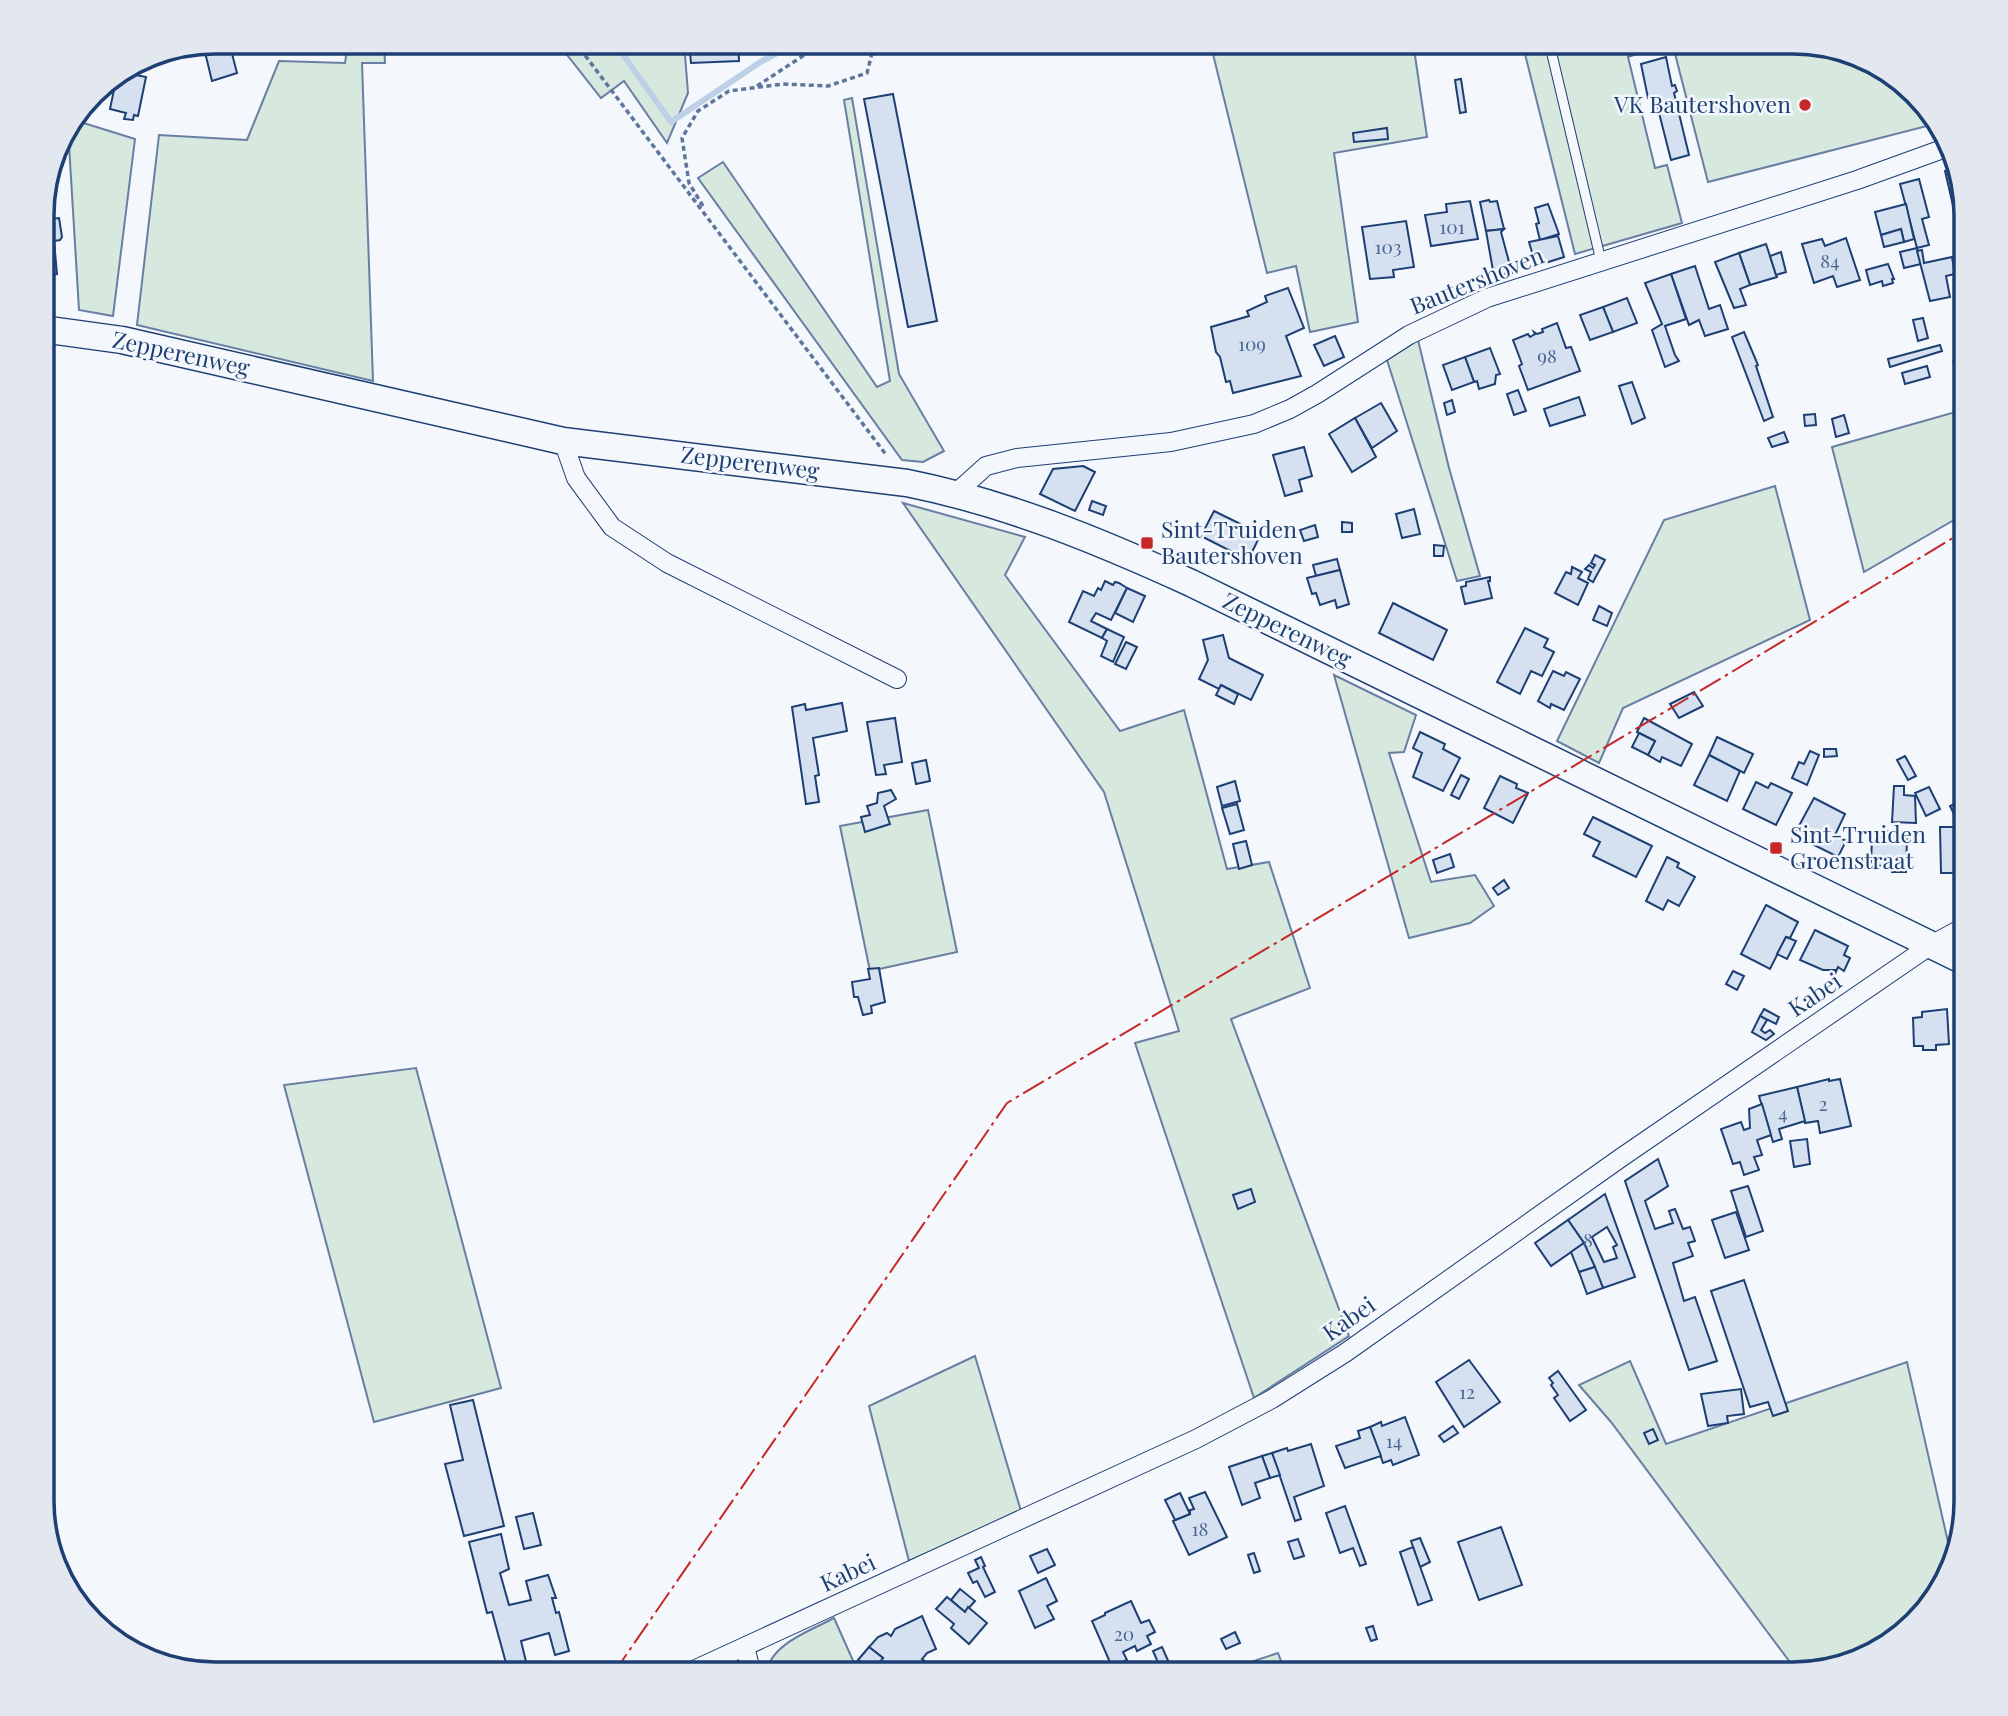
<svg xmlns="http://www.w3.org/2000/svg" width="2008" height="1716" font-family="'Playfair Display',serif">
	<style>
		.green { fill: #d7e8df; stroke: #687fa3; stroke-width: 2 }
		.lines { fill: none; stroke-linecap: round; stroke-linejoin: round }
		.stream { stroke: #bed0e5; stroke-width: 6 }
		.building { fill: #d5e0f0; stroke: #1d3f73; stroke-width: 2; fill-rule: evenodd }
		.lane-casing { stroke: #1d3f73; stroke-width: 11 }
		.street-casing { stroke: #1d3f73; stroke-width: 20 }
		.secondary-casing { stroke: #1d3f73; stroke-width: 29 }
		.path { stroke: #5e769c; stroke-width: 3.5; stroke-dasharray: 5 3.5; stroke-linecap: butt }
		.lane { stroke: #f4f7fb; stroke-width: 9 }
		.street { stroke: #f4f7fb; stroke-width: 18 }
		.secondary { stroke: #f4f7fb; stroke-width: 26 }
		.power { stroke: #c62828; stroke-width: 2; stroke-dasharray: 24 5 3.5 5; stroke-linecap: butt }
		.poi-dot { fill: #c62828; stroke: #f4f7fb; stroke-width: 2.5 }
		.labels { text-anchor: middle; stroke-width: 5; stroke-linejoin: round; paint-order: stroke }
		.number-label { font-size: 19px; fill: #4b6792 }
		.poi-label { font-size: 23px; fill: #1d3f73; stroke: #f4f7fb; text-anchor: start }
		.street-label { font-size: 23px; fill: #1d3f73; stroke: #f4f7fb }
		.rim { fill: none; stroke: #1d3f73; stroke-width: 3.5 }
	</style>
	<rect width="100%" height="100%" fill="#f4f7fb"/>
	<!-- green -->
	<g class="green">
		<polygon points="348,42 384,42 385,63 362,63 373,381 137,325 159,135 247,140 279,61 345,63"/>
		<polygon points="557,42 684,42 688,93 667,143 624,81 601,98"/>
		<polygon points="1210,42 1413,42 1427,137 1334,153 1358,322 1310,332 1296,266 1267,273"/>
		<polygon points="1522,42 1659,42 1661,46 1628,57 1655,168 1667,165 1682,223 1575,254"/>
		<polygon points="1672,42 1793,42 1859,55 1907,85 1935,124 1708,182"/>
		<polygon points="852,98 899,374 944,451 923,462 902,460 698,178 723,162 877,387 890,381 844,100"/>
		<polygon points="74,120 135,139 113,316 79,310 68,128"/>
		<polygon points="1418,340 1449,468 1480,576 1457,581 1387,360"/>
		<polygon points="1966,358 1966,408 1953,362"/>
		<polygon points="1966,409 1966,513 1864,572 1832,447"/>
		<polygon points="1775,486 1810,620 1623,708 1599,763 1557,741 1664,520"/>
		<polygon points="903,503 1025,537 1005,575 1120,731 1184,710 1227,869 1269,862 1310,988 1231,1019 1349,1336 1254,1398 1135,1043 1179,1031 1104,792"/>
		<polygon points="1334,675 1416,715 1404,752 1389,753 1431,882 1475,875 1494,906 1470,923 1409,938"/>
		<polygon points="928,810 957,952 870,971 840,826"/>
		<polygon points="416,1068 501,1388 374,1422 284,1085"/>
		<polygon points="975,1356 1021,1511 909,1561 869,1406"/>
		<polygon points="1630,1361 1666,1444 1907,1362 1953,1564 1923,1615 1860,1661 1798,1673 1611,1422 1579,1385"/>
		<path d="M834,1618L859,1674H766C770,1644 810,1631 834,1618Z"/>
		<polygon points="1278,1653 1286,1674 1235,1674 1232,1668"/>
	</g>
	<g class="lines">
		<!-- stream -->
		<polyline class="stream" points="614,42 671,122 762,61 798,42"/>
	</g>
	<!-- building -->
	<g class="building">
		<polygon points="215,42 229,42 237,73 212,81 203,44"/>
		<polygon points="689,42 738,42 739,61 691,63"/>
		<polygon points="1666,57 1672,86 1675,85 1677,91 1674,93 1689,155 1671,160 1655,97 1648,98 1641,64"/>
		<polygon points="121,72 146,77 138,116 134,115 133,120 124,119 126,113 110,109 117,75"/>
		<polygon points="1461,79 1466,112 1460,113 1455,80"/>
		<polygon points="893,94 937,321 908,327 864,99"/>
		<polygon points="1387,128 1388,139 1354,142 1353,133"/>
		<polygon points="1957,168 1966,215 1966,239 1961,240 1945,171"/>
		<polygon points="1919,179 1929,217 1922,219 1929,245 1917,248 1900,184"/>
		<polygon points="1489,200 1490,202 1497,201 1504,229 1486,231 1480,202"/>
		<polygon points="1470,201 1478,239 1431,246 1425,215 1447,212 1446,204"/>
		<polygon points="1548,204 1559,234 1540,240 1536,224 1539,223 1535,208"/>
		<polygon points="1906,204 1914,239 1904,242 1901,229 1881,235 1875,212"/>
		<polygon points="59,218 62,237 60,240 54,241 57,274 46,275 46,273 42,273 42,220"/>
		<polygon points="1406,221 1414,267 1393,270 1394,277 1370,279 1362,227"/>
		<polygon points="1504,229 1501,232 1512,273 1494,276 1486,231"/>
		<polygon points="1901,229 1904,242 1884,247 1881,235"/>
		<polygon points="1558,236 1564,257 1536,266 1529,242"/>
		<polygon points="1846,238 1860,280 1837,287 1833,276 1814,283 1802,244 1822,239 1825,246"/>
		<polygon points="1766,244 1777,277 1750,285 1739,253"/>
		<polygon points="1917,248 1921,264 1904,268 1900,252"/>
		<polygon points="1922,250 1924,263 1952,257 1955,274 1946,276 1950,297 1930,301 1917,251"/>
		<polygon points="1781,252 1786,272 1776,275 1770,256"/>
		<polygon points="1739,253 1750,285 1740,289 1746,305 1734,308 1715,262"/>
		<polygon points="1888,264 1894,279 1892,279 1893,283 1883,286 1882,281 1870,285 1866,270"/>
		<polygon points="1695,266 1709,309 1720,305 1728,329 1705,336 1699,320 1689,325 1671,274"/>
		<polygon points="1671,274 1686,319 1665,326 1675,355 1679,361 1665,367 1652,330 1662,324 1645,283"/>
		<polygon points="1288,288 1304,328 1286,336 1301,376 1233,393 1230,381 1226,382 1220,357 1216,352 1211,327 1249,316 1247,311 1267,302 1265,296"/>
		<polygon points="1627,298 1637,323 1613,332 1603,307"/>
		<polygon points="1603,307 1613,332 1590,340 1580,315"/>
		<polygon points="1923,318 1928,338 1918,341 1913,320"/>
		<polygon points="1557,323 1566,348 1571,347 1580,371 1528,390 1519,366 1522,364 1513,340 1528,334 1530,337 1535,334 1534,332 1537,334 1543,332 1542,329"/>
		<polygon points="1744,332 1758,365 1756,366 1773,417 1764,421 1732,337"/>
		<polygon points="1335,336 1344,357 1324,366 1314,345"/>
		<polygon points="1940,345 1942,351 1890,367 1888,359"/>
		<polygon points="1490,348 1500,374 1496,375 1495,384 1479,389 1477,381 1474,382 1465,357"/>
		<polygon points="1465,357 1474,382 1452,390 1443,365"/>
		<polygon points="1927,366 1930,377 1905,384 1902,373"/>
		<polygon points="1632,382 1645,418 1632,424 1619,386"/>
		<polygon points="1518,390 1526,411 1514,415 1507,394"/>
		<polygon points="1579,397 1585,415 1550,426 1544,409"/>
		<polygon points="1452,400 1455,412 1447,415 1444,403"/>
		<polygon points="1381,403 1397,431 1372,448 1355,418"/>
		<polygon points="1815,414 1816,425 1805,426 1804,415"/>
		<polygon points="1844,415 1849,433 1836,437 1832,419"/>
		<polygon points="1355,418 1376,457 1352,472 1329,434"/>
		<polygon points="1784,432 1788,442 1772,447 1768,438"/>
		<polygon points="1304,447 1312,476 1299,480 1302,491 1285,496 1273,455"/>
		<polygon points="1083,466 1095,472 1075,511 1040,494 1053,469"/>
		<polygon points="1092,501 1106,506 1103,515 1089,510"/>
		<polygon points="1414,509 1420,534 1402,538 1396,514"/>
		<polygon points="1214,511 1261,534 1248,560 1201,536"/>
		<polygon points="1342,522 1352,523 1352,532 1342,532"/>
		<polygon points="1315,525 1318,537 1304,541 1300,530"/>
		<polygon points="1434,545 1444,546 1443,556 1434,556"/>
		<polygon points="1595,555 1605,560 1593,582 1588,579 1591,572 1585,569 1589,565 1593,568 1595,565 1591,563"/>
		<polygon points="1337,559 1340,570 1316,576 1313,565"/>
		<polygon points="1572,567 1582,572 1578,578 1588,583 1578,605 1555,593 1566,572 1571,574"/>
		<polygon points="1340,570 1349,604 1337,608 1335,600 1320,605 1316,593 1312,594 1307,578"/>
		<polygon points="1490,577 1490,581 1488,581 1492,598 1465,604 1461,587 1466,586 1466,582"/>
		<polygon points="1105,581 1113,585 1115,582 1119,583 1127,588 1111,620 1096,613 1091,621 1107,629 1102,638 1069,622 1083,591 1094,596 1098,588 1101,590"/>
		<polygon points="1127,588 1145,596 1133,622 1115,613"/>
		<polygon points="1393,603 1447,630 1433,660 1379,633"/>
		<polygon points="1599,606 1612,613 1607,626 1593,620"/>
		<polygon points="1525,628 1548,639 1544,647 1554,652 1542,676 1531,671 1520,694 1497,682"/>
		<polygon points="1107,629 1124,637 1113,662 1101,656 1107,641 1102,638"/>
		<polygon points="1223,635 1229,658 1263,675 1251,700 1221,685 1219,689 1199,679 1208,660 1203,640"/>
		<polygon points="1126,642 1137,647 1126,669 1115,664"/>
		<polygon points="1553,671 1564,676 1566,672 1580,679 1564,710 1551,704 1550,708 1538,701"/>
		<polygon points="1221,685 1238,694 1234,704 1216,695"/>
		<polygon points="1694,692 1703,706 1679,718 1670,704"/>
		<polygon points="1963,693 1966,696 1966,707 1962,710 1954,700"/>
		<polygon points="842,703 847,731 813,738 819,775 815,776 819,802 806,804 792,707 805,704 806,710"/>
		<polygon points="895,718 902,762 884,765 886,774 876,775 867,722"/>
		<polygon points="1644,718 1692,744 1681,766 1662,757 1660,762 1648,755 1655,741 1637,732"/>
		<polygon points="1420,732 1445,744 1443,749 1460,758 1443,791 1413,777 1422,753 1413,748"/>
		<polygon points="1639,733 1655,741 1648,755 1632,747"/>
		<polygon points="1717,737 1753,754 1744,773 1709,755"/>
		<polygon points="1824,749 1836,749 1837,756 1824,757"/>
		<polygon points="1810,751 1819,755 1807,785 1792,778 1799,762 1804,764"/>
		<polygon points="1709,755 1740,771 1727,801 1694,785"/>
		<polygon points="1905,756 1916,776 1908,780 1897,760"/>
		<polygon points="926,760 930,781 916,784 912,763"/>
		<polygon points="1461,775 1469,779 1459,799 1451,795"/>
		<polygon points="1500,776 1517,784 1516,788 1528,793 1513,823 1484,808"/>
		<polygon points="1235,781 1240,801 1222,806 1217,787"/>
		<polygon points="1756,782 1768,788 1771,783 1792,793 1776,825 1743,809"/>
		<polygon points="1894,786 1904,786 1904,795 1915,796 1916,823 1892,822"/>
		<polygon points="1929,787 1940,809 1926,816 1915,793"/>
		<polygon points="891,790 896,799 884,806 890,824 865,832 861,817 870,815 867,806 877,803 878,793"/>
		<polygon points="1966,792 1966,811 1958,796"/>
		<polygon points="1814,798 1845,814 1835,835 1846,841 1838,857 1794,835"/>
		<polygon points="1961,801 1966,816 1957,820 1950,806"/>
		<polygon points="1237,804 1244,830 1230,834 1222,808"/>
		<polygon points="1593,817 1652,846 1636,877 1593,856 1600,842 1584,834"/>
		<polygon points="1940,827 1966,827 1966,873 1941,873"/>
		<polygon points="1883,831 1896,832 1896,837 1907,838 1906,872 1892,872 1892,867 1871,865 1872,837 1883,838"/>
		<polygon points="1246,841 1252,865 1239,869 1233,844"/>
		<polygon points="1450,854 1454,867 1437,873 1433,860"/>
		<polygon points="1667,857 1679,863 1677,867 1695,877 1679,906 1668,900 1663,910 1646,901"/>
		<polygon points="1504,880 1509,888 1498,895 1493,888"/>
		<polygon points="1766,905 1798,922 1790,938 1786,937 1770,969 1741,954"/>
		<polygon points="1815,930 1848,946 1844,955 1850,958 1844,971 1838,967 1834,976 1836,970 1823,970 1800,960"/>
		<polygon points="1786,937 1796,941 1787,959 1777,954"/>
		<polygon points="879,968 885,1002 871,1006 872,1013 863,1015 858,997 854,997 852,982 870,979 868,969"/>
		<polygon points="1733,971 1744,976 1737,990 1726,984"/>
		<polygon points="1764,1009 1779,1017 1776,1024 1760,1016"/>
		<polygon points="1947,1009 1949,1044 1936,1045 1936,1050 1923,1050 1923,1046 1914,1046 1913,1018 1922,1017 1922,1012"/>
		<polygon points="1760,1016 1767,1020 1761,1030 1765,1033 1770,1030 1774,1034 1766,1040 1752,1032"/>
		<polygon points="1829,1079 1829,1081 1840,1079 1851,1126 1820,1133 1818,1121 1805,1123 1797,1087"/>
		<polygon points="1797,1087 1805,1121 1779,1129 1782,1139 1773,1142 1759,1096"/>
		<polygon points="1762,1104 1771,1135 1757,1140 1762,1155 1754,1157 1759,1170 1744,1175 1740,1162 1733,1164 1721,1129 1741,1122 1744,1130 1750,1128 1749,1109"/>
		<polygon points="1807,1139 1810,1164 1794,1167 1790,1141"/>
		<polygon points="1658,1159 1668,1186 1645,1201 1655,1229 1673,1223 1669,1211 1675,1209 1683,1229 1690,1227 1695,1241 1688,1243 1693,1256 1673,1263 1684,1301 1695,1297 1717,1361 1689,1370 1625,1181"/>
		<polygon points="1748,1186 1763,1231 1746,1237 1731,1191"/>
		<polygon points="1251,1189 1255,1202 1238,1209 1233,1195"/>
		<path d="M1605,1194L1635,1277L1603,1288L1584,1243L1568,1220ZM1607,1227L1617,1245L1613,1247L1617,1258L1604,1262L1592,1237Z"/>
		<polygon points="1736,1212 1749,1250 1725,1258 1712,1220"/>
		<polygon points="1568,1220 1584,1243 1551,1266 1535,1243"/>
		<polygon points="1584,1243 1595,1267 1579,1272 1571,1252"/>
		<polygon points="1595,1267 1603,1288 1587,1294 1579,1272"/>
		<polygon points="1744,1280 1788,1411 1773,1416 1768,1402 1750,1407 1711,1291"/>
		<polygon points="1469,1360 1500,1402 1464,1427 1436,1382"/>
		<polygon points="1558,1371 1586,1410 1570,1421 1554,1398 1558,1395 1551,1385 1553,1383 1549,1378"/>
		<polygon points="1741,1389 1744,1414 1727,1416 1728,1423 1708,1426 1701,1394"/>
		<polygon points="473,1400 504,1526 464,1536 445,1464 463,1460 450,1405"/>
		<polygon points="1405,1417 1419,1455 1393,1465 1391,1460 1383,1463 1370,1427 1381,1422 1382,1426"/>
		<polygon points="1453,1426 1458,1433 1444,1442 1439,1436"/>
		<polygon points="1370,1427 1381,1456 1345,1468 1336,1446 1360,1438 1358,1431"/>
		<polygon points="1653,1429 1658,1440 1649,1444 1644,1433"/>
		<polygon points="1311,1444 1324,1486 1294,1497 1301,1519 1295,1521 1272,1453 1287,1448 1288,1451"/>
		<polygon points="1272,1453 1280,1475 1270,1478 1262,1456"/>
		<polygon points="1262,1456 1270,1478 1255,1483 1260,1498 1242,1505 1229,1467"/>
		<polygon points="1205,1492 1227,1537 1189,1555 1173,1521 1190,1514 1190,1510 1194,1509 1189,1498"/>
		<polygon points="1180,1493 1190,1514 1175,1520 1165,1500"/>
		<polygon points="1345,1506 1366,1564 1360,1566 1353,1548 1340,1553 1326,1513"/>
		<polygon points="533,1513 541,1545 524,1549 516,1517"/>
		<polygon points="1501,1527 1522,1585 1479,1600 1458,1542"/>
		<polygon points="501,1534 509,1569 500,1573 509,1605 531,1600 526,1581 548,1575 556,1598 552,1598 556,1613 559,1612 569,1651 555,1655 549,1633 521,1641 529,1674 540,1669 543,1674 509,1674 492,1612 487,1613 469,1542"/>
		<polygon points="1420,1538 1430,1562 1420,1567 1411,1541"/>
		<polygon points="1298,1539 1304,1556 1294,1559 1288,1542"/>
		<polygon points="1413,1547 1432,1600 1418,1605 1400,1552"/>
		<polygon points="1047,1549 1055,1565 1038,1573 1030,1556"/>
		<polygon points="1254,1553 1260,1571 1254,1573 1248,1555"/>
		<polygon points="981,1557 985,1566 983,1567 995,1592 985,1597 977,1581 973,1583 968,1573 979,1568 975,1560"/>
		<polygon points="1046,1578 1057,1601 1047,1606 1054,1619 1035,1628 1019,1591"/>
		<polygon points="960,1589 975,1601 965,1612 951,1600"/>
		<polygon points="947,1597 965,1612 968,1607 987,1623 969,1644 951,1628 954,1624 936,1609"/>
		<polygon points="1131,1601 1141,1623 1149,1620 1155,1632 1147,1636 1151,1644 1137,1651 1135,1646 1123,1652 1127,1660 1112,1667 1092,1621 1105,1615 1105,1613"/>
		<polygon points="922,1616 936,1649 927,1653 922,1659 927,1663 918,1674 879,1674 883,1670 877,1665 883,1658 869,1647 878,1637 887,1633 891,1636 895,1629"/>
		<polygon points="1373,1626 1377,1639 1371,1641 1366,1628"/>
		<polygon points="1235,1632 1240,1643 1226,1649 1221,1639"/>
		<polygon points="869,1647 883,1658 872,1672 858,1660"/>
		<polygon points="1162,1647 1174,1674 1163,1674 1153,1651"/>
	</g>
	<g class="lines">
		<!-- lane casing -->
		<g class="lane-casing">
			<polyline id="lane" points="1549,42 1601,261"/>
		</g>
		<!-- street casing -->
		<g class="street-casing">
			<g id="street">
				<polyline points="563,441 576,478 612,527 667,563 897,679"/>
				<polyline points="956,493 986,466 1017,458 1171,442 1254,424 1290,409 1317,394 1409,335 1487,298 1857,180 1951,146"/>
				<polyline points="745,1647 752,1674"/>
				<polyline points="685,1674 1196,1439 1272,1399 1345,1353 1622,1157 1931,945 1966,926"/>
			</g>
		</g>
		<!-- secondary casing -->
		<g class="secondary-casing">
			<path id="secondary" d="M42,329L122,340L563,441L907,483C1007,503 1099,541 1191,583L1966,962"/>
		</g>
		<!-- path -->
		<g class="path">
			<polyline points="575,42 887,456"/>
			<polyline points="757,86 818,46 831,42"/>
			<polyline points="703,206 689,183 682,138 698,111 729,91 783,84 828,86 867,73 874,45 865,42"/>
		</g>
		<!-- lane -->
		<use href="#lane" class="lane"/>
		<!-- street -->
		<use href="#street" class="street"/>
		<!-- secondary -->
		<use href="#secondary" class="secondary"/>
		<!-- power -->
		<polyline class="power" points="613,1674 1007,1103 1735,670 1966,530"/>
	</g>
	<!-- markers -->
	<g class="poi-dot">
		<circle cx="1805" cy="105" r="7"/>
		<rect x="1140" y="536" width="14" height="14" rx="3.5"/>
		<rect x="1769" y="841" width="14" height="14" rx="3.5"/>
	</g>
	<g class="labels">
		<!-- number labels -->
		<g class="number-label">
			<text x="1452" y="234">101</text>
			<text x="1388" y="254">103</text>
			<text x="1830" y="268">84</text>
			<text x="1252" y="351">109</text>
			<text x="1547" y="363">98</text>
			<text x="1823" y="1111">2</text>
			<text x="1783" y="1120">4</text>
			<text x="1588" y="1247">8</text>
			<text x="1467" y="1399">12</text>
			<text x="1394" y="1448">14</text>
			<text x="1200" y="1536">18</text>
			<text x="1124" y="1641">20</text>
		</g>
		<!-- poi labels -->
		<g class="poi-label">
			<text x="1791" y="113" text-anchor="end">VK Bautershoven</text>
			<text x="1161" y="538">Sint-Truiden<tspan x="1161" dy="26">Bautershoven</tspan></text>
			<text x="1790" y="843">Sint-Truiden<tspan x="1790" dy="26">Groenstraat</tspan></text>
		</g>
		<!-- street labels -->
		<g class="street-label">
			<text transform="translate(1477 281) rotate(-22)" y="8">Bautershoven</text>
			<text transform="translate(181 354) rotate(12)" y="8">Zepperenweg</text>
			<text transform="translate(750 463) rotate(7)" y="8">Zepperenweg</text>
			<text transform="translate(1287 630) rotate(26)" y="8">Zepperenweg</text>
			<text transform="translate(1815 995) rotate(-34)" y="8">Kabei</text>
			<text transform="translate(1349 1319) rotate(-35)" y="8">Kabei</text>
			<text transform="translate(848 1573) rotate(-25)" y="8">Kabei</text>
		</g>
	</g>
	<!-- crop -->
	<path d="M0 0H2008V1716H0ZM215 54H1793A161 161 0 0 1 1954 215V1501A161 161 0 0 1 1793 1662H215A161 161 0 0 1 54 1501V215A161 161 0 0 1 215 54Z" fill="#e3e8f0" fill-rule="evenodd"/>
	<path class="rim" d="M215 54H1793A161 161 0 0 1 1954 215V1501A161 161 0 0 1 1793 1662H215A161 161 0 0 1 54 1501V215A161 161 0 0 1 215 54Z"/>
</svg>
